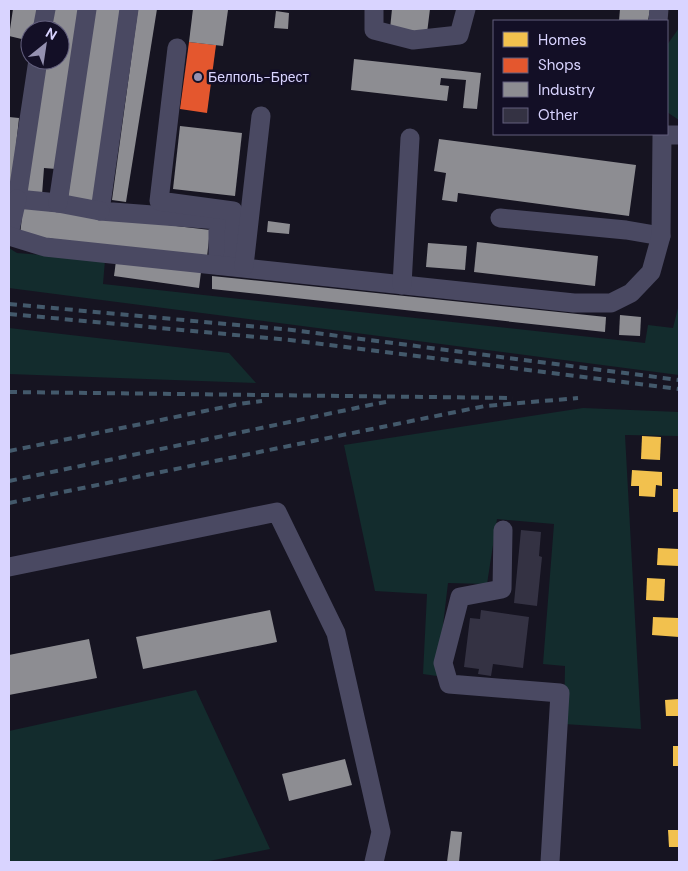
<svg xmlns="http://www.w3.org/2000/svg" width="688" height="871" font-family="'DM Sans',sans-serif">
	<style>
		.green { fill: #132c2d }
		.homes { fill: #f2c14e }
		.shops { fill: #e4572e }
		.industry { fill: #8d8d92 }
		.building { fill: #343243 }
		.lines { fill: none; stroke-linecap: round; stroke-linejoin: round }
		.minor { stroke: #4a4962; stroke-width: 19 }
		.rail { stroke: #43596b; stroke-width: 4; stroke-dasharray: 8 6; stroke-linecap: butt }
		.poi-dot { fill: #9591b1; stroke: #130f26; stroke-width: 2 }
		.labels { text-anchor: middle; stroke-width: 5; stroke-linejoin: round; paint-order: stroke }
		.poi-label { font-size: 14px; fill: #d9d4ff; stroke: #130f26; text-anchor: start }
	</style>
	<rect width="100%" height="100%" fill="#161421"/>
	<!-- green -->
	<g class="green">
		<polygon points="679,28 679,120 667,112 667,45"/>
		<polygon points="9,248 17,253 105,260 103,284 645,343 648,325 673,328 678,308 679,276 679,375 9,288"/>
		<polygon points="9,328 229,353 256,383 9,374"/>
		<polygon points="583,408 679,412 679,436 625,435 641,729 564,724 565,666 543,664 554,524 497,519 487,584 448,583 437,676 423,674 427,594 375,591 344,445"/>
		<polygon points="196,690 270,849 204,862 9,862 9,731"/>
	</g>
	<!-- homes -->
	<g class="homes">
		<polygon points="642,436 661,437 660,460 641,459"/>
		<polygon points="632,470 662,472 662,486 656,485 655,497 639,496 639,486 631,486"/>
		<rect x="673" y="489" width="6" height="23"/>
		<polygon points="658,548 679,549 679,566 657,565"/>
		<polygon points="647,578 665,579 664,601 646,600"/>
		<polygon points="653,617 679,618 679,637 652,635"/>
		<polygon points="679,699 679,716 666,716 665,700"/>
		<rect x="673" y="746" width="6" height="20"/>
		<polygon points="668,830 679,830 679,847 669,847"/>
	</g>
	<!-- shops -->
	<polygon class="shops" points="189,42 216,45 207,113 180,109"/>
	<!-- industry -->
	<g class="industry">
		<polygon points="13,9 40,9 36,30 30,30 30,41 9,36"/>
		<polygon points="52,9 81,9 56,169 44,168 42,195 24,192 44,60 60,60 60,30 49,30"/>
		<polygon points="94,9 123,9 96,201 68,197"/>
		<polygon points="138,9 157,9 126,202 112,200"/>
		<polygon points="193,9 228,10 223,46 189,42"/>
		<polygon points="392,9 430,9 427,33 390,29"/>
		<polygon points="620,9 650,9 648,21 619,21"/>
		<polygon points="276,11 289,13 288,29 274,28"/>
		<polygon points="354,59 481,73 477,109 463,108 466,80 441,78 440,85 449,86 447,101 351,90"/>
		<polygon points="9,117 19,118 11,192 9,191"/>
		<polygon points="180,126 242,133 235,196 173,189"/>
		<polygon points="439,139 636,165 629,216 458,193 457,202 442,200 446,173 434,171"/>
		<polygon points="23,208 210,230 207,257 20,235"/>
		<polygon points="268,221 290,224 289,234 267,232"/>
		<polygon points="477,242 598,256 595,286 474,272"/>
		<polygon points="428,243 467,246 465,270 426,267"/>
		<polygon points="116,261 201,272 199,288 114,276"/>
		<polygon points="212,276 606,317 605,332 212,289"/>
		<polygon points="620,315 641,317 640,336 619,335"/>
		<polygon points="270,610 277,642 143,669 136,637"/>
		<polygon points="89,639 97,678 9,695 9,655"/>
		<polygon points="345,759 352,785 289,801 282,774"/>
		<polygon points="451,831 462,832 459,862 447,862"/>
	</g>
	<!-- building -->
	<g class="building">
		<polygon points="521,530 541,532 539,556 542,557 537,606 514,603"/>
		<polygon points="481,610 529,617 523,668 493,664 491,676 478,674 479,669 464,667 470,618 480,619"/>
	</g>
	<g class="lines">
		<!-- minor -->
		<g class="minor">
			<polyline points="129,9 100,211 218,220 218,265"/>
			<polyline points="374,9 374,30 413,40 459,35 466,9"/>
			<polyline points="658,21 659,9"/>
			<polyline points="42,30 46,9"/>
			<polyline points="177,48 159,201 233,211 235,218 233,266"/>
			<polyline points="38,60 17,199 58,203 100,211"/>
			<polyline points="58,203 87,9"/>
			<polyline points="500,218 626,230 661,236"/>
			<polyline points="9,234 17,199"/>
			<polyline points="9,236 45,247 574,303 611,303 631,293 651,272 661,236 662,135 679,135"/>
			<polyline points="244,266 261,116"/>
			<polyline points="402,285 410,138"/>
			<polyline points="503,530 502,589 460,597 443,663 449,684 560,693 550,862"/>
			<polyline points="9,567 277,512 336,633 381,832 374,862"/>
		</g>
		<!-- rail -->
		<g class="rail">
			<polyline points="9,304 292,330 679,380"/>
			<polyline points="9,314 290,340 679,389"/>
			<polyline points="9,392 513,398"/>
			<polyline points="9,451 239,404 262,401"/>
			<polyline points="9,481 375,404 386,402"/>
			<polyline points="9,503 485,406 578,398"/>
		</g>
	</g>
	<!-- markers -->
	<circle class="poi-dot" cx="198" cy="77" r="5"/>
	<g class="labels">
		<!-- poi labels -->
		<g class="poi-label">
			<text x="208" y="82">Белполь-Брест</text>
		</g>
	</g>
	<!-- border -->
	<rect width="688" height="871" fill="none" stroke="#d9d4ff" stroke-width="20"/>
	<!-- legend -->
	<rect x="493" y="20" width="175" height="115" fill="#130f26" stroke="#625e7d"/>
	<rect x="503" y="32" width="25" height="15" fill="#f2c14e" stroke="#625e7d"/>
	<text x="538" y="45" font-size="15" fill="#d9d4ff">Homes</text>
	<rect x="503" y="58" width="25" height="15" fill="#e4572e" stroke="#625e7d"/>
	<text x="538" y="70" font-size="15" fill="#d9d4ff">Shops</text>
	<rect x="503" y="82" width="25" height="15" fill="#8d8d92" stroke="#625e7d"/>
	<text x="538" y="95" font-size="15" fill="#d9d4ff">Industry</text>
	<rect x="503" y="108" width="25" height="15" fill="#343243" stroke="#625e7d"/>
	<text x="538" y="120" font-size="15" fill="#d9d4ff">Other</text>
	<!-- north arrow -->
	<g transform="translate(45 45) rotate(30)"><circle r="24" fill="#130f26" stroke="#625e7d"/>
	<path d="M0-4L9 19L0 12L-9 19Z" fill="#9591b1"/>
	<text y="-8" font-size="14" font-weight="bold" text-anchor="middle" fill="#d9d4ff">N</text>
	</g>
</svg>
